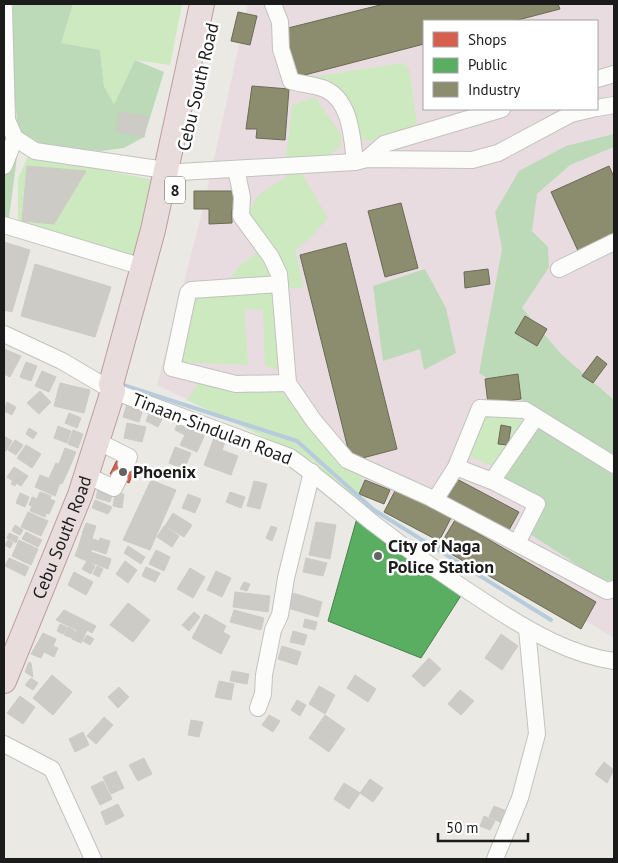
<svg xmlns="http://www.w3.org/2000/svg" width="618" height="863" font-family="'PT Sans',sans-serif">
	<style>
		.industrial { fill: #e8dce0; fill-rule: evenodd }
		.grass { fill: #cde9c0 }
		.forest { fill: #bcdab8 }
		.shops { fill: #d6604d; stroke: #9e4b3e }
		.public { fill: #5aae61; stroke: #47824c }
		.industry { fill: #8c8c6e; stroke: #6a6a55 }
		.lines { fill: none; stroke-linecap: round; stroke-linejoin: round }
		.stream { stroke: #b6ccdd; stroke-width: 4 }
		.building { fill: #cccbc6; stroke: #cdcbc4 }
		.minor-casing { stroke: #c2c2bf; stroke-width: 18 }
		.highway-casing { stroke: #bf9c9d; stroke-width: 26 }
		.minor { stroke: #fcfcfb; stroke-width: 16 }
		.highway { stroke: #e8dddc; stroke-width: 24 }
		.poi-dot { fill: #636361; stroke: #fff; stroke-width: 2 }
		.labels { text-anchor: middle; stroke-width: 5; stroke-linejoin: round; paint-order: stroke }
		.shield { fill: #fff; stroke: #5f5f5f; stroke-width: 1 }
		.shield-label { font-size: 16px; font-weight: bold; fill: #1b1b1b }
		.street-label { font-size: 18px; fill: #1b1b1b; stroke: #fff }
		.poi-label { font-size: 18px; font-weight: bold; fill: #1b1b1b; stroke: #fff; text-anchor: start }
	</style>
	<rect width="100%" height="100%" fill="#eae9e3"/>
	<!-- industrial -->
	<path class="industrial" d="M248,4H614V638L346,476L157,385L204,205ZM424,21H597V109H424Z"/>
	<!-- grass -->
	<g class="grass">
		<polygon points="73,4 182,4 170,65 135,60 114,106 104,86 100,50 60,43"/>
		<polygon points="403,63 409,68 417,126 371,141 360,139 312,77"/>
		<polygon points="315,97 341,135 341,146 328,156 286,158 292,105"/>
		<polygon points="28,156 155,180 135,259 18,223 18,179"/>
		<polygon points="299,169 328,218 310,238 295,250 304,287 277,290 290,360 275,370 265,365 263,310 244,309 248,365 177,362 190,299 220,293 240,265 267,245 249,213 258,195"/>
		<polygon points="200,381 280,389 328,448 363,472 359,504 332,482 312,460 187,400"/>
		<polygon points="488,414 523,420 497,463 492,466 466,455"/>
	</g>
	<!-- forest -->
	<g class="forest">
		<polygon points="13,4 73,4 61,43 100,50 104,86 114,105 135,60 164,72 144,137 124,148 101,151 44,146 18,130 12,73"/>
		<polygon points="4,112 18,150 9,217 4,219"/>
		<polygon points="614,134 614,147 570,165 537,194 532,231 548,247 549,267 522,308 561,354 614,400 614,458 479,373 502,249 495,212 519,171 566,146"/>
		<polygon points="425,269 446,308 456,353 424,370 420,349 383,361 373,286"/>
		<polygon points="538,425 614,476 614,580 602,581 530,534 542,503 499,477"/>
	</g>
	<!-- shops -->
	<polygon class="shops" points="117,460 135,469 129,483 110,474"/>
	<!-- public -->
	<polygon class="public" points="357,518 462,594 421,658 328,621"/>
	<!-- industry -->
	<g class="industry">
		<polygon points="384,4 558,4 560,9 514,21 424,21 424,44 297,77 284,29"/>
		<polygon points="238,12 257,16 250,45 231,41"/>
		<polygon points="252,86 289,89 285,140 256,138 257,129 246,129"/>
		<polygon points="609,166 614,177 614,237 579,253 551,192"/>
		<polygon points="194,191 236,191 236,207 232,209 232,223 209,224 209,209 194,209"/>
		<polygon points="401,203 418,268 385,277 368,211"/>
		<polygon points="346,243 397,449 351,461 300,255"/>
		<polygon points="488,269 490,284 465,288 464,272"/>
		<polygon points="525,316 547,329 537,346 515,333"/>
		<polygon points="597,356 607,364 593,383 582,376"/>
		<polygon points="518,374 521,399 488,404 485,379"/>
		<polygon points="501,425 511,427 508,445 498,444"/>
		<polygon points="453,477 519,512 509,530 443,495"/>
		<polygon points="365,480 390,490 384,504 359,494"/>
		<polygon points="396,489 451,518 439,541 384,512"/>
		<polygon points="455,520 596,602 581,629 439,547"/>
	</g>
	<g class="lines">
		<!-- stream -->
		<polyline class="stream" points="120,384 297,441 374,510 551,620"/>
	</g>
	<!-- building -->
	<g class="building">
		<polygon points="120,112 148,117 144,137 116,131"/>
		<polygon points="27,166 86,171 54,224 22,221"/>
		<polygon points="4,242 30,250 12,312 4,310"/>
		<polygon points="35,264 111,287 95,337 21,316"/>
		<polygon points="4,349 21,356 10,377 4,374"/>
		<polygon points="26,362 37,366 31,381 20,377"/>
		<polygon points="42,371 56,377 49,392 35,386"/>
		<polygon points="60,383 90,390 84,413 54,406"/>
		<polygon points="40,391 51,402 39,414 27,403"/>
		<polygon points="7,402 16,407 12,415 4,411"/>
		<polygon points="127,404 143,409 139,422 123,417"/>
		<polygon points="150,411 163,417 158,427 146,421"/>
		<polygon points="69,413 81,418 77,428 65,423"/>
		<polygon points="178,422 205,434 197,452 180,445 185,435 175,430"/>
		<polygon points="127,423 146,427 142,442 124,438"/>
		<polygon points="58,426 71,431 67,443 54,438"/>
		<polygon points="29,428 37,433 33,439 26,434"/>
		<polygon points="73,430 83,434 78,448 68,444"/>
		<polygon points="4,436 12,441 6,451 4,450"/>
		<polygon points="214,438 225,442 222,450 238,456 231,475 204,465"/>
		<polygon points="15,440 23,445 16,455 8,450"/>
		<polygon points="26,445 41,454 32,468 17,458"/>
		<polygon points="175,447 191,453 184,469 169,463"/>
		<polygon points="65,448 76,452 69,469 59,464"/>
		<polygon points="56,463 69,469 62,484 49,478"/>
		<polygon points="14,467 28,476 21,486 16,483 15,486 11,484 13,481 7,477"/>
		<polygon points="40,475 60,483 55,496 35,487"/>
		<polygon points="151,480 176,490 150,550 123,540"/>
		<polygon points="254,481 267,484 260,509 247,506"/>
		<polygon points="98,488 113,492 110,502 96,498"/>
		<polygon points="40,492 51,496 50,499 55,501 49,514 46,513 45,517 30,511 32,506 29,505 32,497 37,499"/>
		<polygon points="230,492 245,497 241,508 226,502"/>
		<polygon points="20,493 29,497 25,507 16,503"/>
		<polygon points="115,493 124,494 122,508 113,506"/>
		<polygon points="188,494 201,499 195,513 182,508"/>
		<polygon points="95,500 112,507 108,514 92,508"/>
		<polygon points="28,512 48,521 41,536 21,527"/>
		<polygon points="173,513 192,525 184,537 165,526"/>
		<polygon points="316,522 336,525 330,559 309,555"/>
		<polygon points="86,523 96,526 92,538 82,534"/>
		<polygon points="15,525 23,530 20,535 12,531"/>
		<polygon points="164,526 179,536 172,547 157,537"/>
		<polygon points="271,526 277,528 272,541 266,538"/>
		<polygon points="26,532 42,540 38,547 22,539"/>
		<polygon points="9,533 18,537 16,543 7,538"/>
		<polygon points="82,535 99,541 100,538 110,541 106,554 79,545"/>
		<polygon points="8,540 13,543 10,548 5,545"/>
		<polygon points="19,540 38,549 31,565 12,556"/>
		<polygon points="79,545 92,549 87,561 75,556"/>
		<polygon points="128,546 145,557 141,564 124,553"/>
		<polygon points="156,550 170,557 164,571 149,564"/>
		<polygon points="91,552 111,559 108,569 87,561"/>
		<polygon points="9,558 29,567 25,576 5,566"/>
		<polygon points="306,558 327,563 323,576 303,572"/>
		<polygon points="87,561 95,566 91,574 82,569"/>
		<polygon points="125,561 137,570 128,583 116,574"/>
		<polygon points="97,566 103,569 99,577 93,574"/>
		<polygon points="146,567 160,573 155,582 142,576"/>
		<polygon points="190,568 205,577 193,598 177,589"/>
		<polygon points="216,571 231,578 222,597 207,590"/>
		<polygon points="74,572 93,582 86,595 68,585"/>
		<polygon points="244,582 250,584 247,591 240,589"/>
		<polygon points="235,592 270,596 268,612 233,607"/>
		<polygon points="293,593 322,602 318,617 288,608"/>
		<polygon points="128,603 150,620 133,642 110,625"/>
		<polygon points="64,610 96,626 92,633 87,630 81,643 72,639 77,630 56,620"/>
		<polygon points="234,610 264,618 261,630 230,622"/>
		<polygon points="194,612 200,617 189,631 182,625"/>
		<polygon points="205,614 226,626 223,632 230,636 221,654 192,638"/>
		<polygon points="305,619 317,622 315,630 303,627"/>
		<polygon points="60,624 67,627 63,634 57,631"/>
		<polygon points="68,627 75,631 72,638 64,635"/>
		<polygon points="293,631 307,635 304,645 290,642"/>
		<polygon points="43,633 56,639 53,646 58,648 54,657 44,652 41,658 31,654"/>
		<polygon points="501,634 518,646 502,670 485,658"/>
		<polygon points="87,635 94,639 90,645 83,641"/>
		<polygon points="282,646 301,652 297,665 278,659"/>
		<polygon points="429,658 441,669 424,687 412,676"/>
		<polygon points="29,662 31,663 33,677 25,672"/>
		<polygon points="232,671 249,674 247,684 230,681"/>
		<polygon points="52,675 72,692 53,715 33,698"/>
		<polygon points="355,675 376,689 368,702 347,688"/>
		<polygon points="31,678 38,683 33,690 25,685"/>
		<polygon points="219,681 234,684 231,700 215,697"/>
		<polygon points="319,686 335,695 325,714 309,704"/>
		<polygon points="119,687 129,697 118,708 108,697"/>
		<polygon points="460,690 474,701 461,715 448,704"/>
		<polygon points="20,696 35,707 23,724 7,713"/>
		<polygon points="297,700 306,705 300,716 291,710"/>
		<polygon points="269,715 280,721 273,732 262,725"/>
		<polygon points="325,715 345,729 329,752 309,738"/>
		<polygon points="104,717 113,725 96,744 87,736"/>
		<polygon points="191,720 203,722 199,737 188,735"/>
		<polygon points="83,732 89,745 75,752 69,739"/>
		<polygon points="144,758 152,774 138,781 129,765"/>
		<polygon points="604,762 614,770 607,783 595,774"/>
		<polygon points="116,771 124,788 111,794 103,777"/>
		<polygon points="370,779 383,788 373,802 360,793"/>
		<polygon points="103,781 112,799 100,805 91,787"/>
		<polygon points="344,783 360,793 349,809 334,799"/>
		<polygon points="118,804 124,816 106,825 101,812"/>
		<polygon points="494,806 507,811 502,823 489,817"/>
		<polygon points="484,816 495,821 490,830 480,826"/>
	</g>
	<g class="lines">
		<!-- minor casing -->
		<g class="minor-casing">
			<g id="minor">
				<path d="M273,4L280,22L281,49L291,81C301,84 315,85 325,89C351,101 352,137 355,162"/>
				<polyline points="4,8 7,120 15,138 35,151 179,172 355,162 367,159 472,160 498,153 571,114 592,109"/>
				<polyline points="597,79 614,74"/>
				<polyline points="597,108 614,105"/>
				<polyline points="367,159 384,144 502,109"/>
				<polyline points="4,166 15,138"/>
				<polyline points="236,169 242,197 241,216 271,257 279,274 288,383 314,421 347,460 429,497 607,591 614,589"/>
				<polyline points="4,225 143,267"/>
				<polyline points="559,269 614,242"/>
				<polyline points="280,284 191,290 188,293 172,368 236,384 288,383"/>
				<path d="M4,334L62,361L113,391L290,457C319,477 346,501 373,523C413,554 455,583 497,610C533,633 572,655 614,661"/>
				<polyline points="97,441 129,457 126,464"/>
				<polyline points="456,467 492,481 537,504 517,543"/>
				<polyline points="86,475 114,488 119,478"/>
				<polyline points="492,481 536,417"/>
				<polyline points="435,500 456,467 480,408 525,410 614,465"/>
				<polyline points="258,708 263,694 264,675 273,630 280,615 286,578 312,472"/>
				<polyline points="4,744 52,769 93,859"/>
				<polyline points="495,859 520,798 537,734 527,629"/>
			</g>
		</g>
		<!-- highway casing -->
		<g class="highway-casing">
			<g id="highway">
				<path id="s1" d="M4,681L80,495L113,391L111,384L153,230L202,4"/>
			</g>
		</g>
		<!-- minor -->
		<use href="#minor" class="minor"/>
		<!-- highway -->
		<use href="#highway" class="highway"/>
	</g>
	<!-- markers -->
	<g class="poi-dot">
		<circle cx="123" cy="472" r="5"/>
		<circle cx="378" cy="556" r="5"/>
	</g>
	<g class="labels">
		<!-- shield labels -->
		<rect class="shield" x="165" y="176.5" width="20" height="27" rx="4"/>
		<g class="shield-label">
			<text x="175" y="196">8</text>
		</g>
		<!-- street labels -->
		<g class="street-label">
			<text transform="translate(198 87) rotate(-77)" y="6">Cebu South Road</text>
			<text transform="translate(212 429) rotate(21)" y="6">Tinaan-Sindulan Road</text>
			<text dy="6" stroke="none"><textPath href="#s1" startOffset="155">Cebu South Road</textPath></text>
		</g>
		<!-- poi labels -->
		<g class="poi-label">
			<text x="133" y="478">Phoenix</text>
			<text x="388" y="552">City of Naga<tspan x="388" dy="21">Police Station</tspan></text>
		</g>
	</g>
	<!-- border -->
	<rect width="618" height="863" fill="none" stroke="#1b1b1b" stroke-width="10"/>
	<!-- legend -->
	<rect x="423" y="20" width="175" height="90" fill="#ffffff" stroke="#a4a4a4"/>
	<rect x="433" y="32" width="25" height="15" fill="#d6604d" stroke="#a4a4a4"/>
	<text x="468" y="45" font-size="15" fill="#1b1b1b">Shops</text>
	<rect x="433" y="58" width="25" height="15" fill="#5aae61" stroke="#a4a4a4"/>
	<text x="468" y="70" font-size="15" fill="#1b1b1b">Public</text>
	<rect x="433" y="82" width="25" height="15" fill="#8c8c6e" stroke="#a4a4a4"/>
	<text x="468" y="95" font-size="15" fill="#1b1b1b">Industry</text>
	<!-- scale -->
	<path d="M438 833v8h90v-8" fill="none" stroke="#1b1b1b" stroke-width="2.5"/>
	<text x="446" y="833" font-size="15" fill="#1b1b1b" stroke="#ffffff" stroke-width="4" paint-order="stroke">50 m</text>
</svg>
